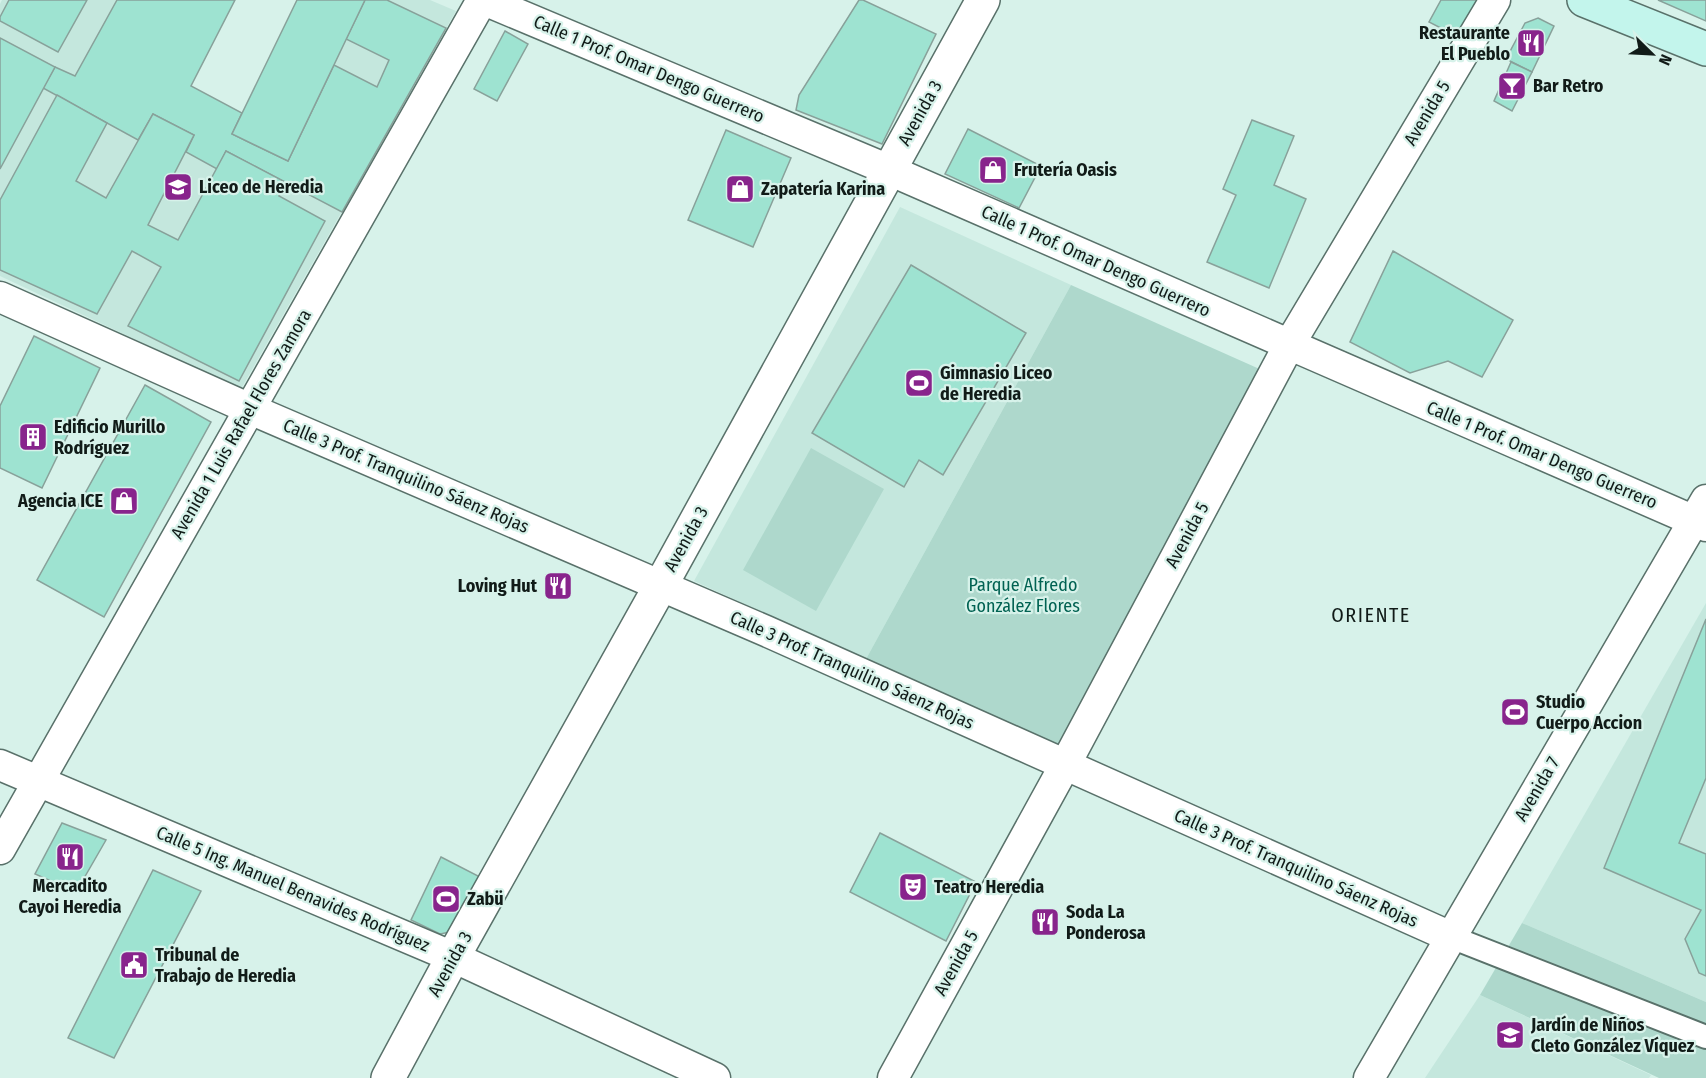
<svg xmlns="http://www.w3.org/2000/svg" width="1706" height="1078" font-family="'Fira Sans Condensed',sans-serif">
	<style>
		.built { fill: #c4e7dd }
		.green { fill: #aed8cc }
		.building { fill: #9ee3d1; stroke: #88a19a; stroke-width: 1.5 }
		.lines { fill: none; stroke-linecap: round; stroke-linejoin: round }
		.pedestrian-casing { stroke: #59716a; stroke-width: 26 }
		.minor-casing { stroke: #59716a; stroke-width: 33 }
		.tertiary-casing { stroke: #59716a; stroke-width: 36 }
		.secondary-casing { stroke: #59716a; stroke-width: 36 }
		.pedestrian { stroke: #fff; stroke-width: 22 }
		.minor { stroke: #fff; stroke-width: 30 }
		.tertiary { stroke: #fff; stroke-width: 33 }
		.secondary { stroke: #c3f5ec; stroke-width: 33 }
		.labels { text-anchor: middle; stroke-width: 4.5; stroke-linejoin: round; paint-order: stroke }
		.poi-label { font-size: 18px; font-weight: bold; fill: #111b18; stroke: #d7f2ea; text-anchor: start }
		.street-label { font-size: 18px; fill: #111b18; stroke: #d7f2ea }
		.park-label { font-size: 18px; fill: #006252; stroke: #d7f2ea }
		.neighbourhood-label { font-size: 20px; letter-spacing: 1.5px; fill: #111b18; stroke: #d7f2ea }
	</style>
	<rect width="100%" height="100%" fill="#d7f2ea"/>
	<!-- built -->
	<g class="built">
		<polygon points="2,0 235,0 191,86 242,113 365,0 430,0 456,11 241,389 0,276 0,4"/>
		<polygon points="900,207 1071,285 866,659 694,581"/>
		<polygon points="1706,603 1706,1002 1522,923"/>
		<polygon points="1480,995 1651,1075 1649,1078 1425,1078"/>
	</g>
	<!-- green -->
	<g class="green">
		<polygon points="1071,285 1264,371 1061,748 866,659"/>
		<polygon points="811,448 884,489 816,611 743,570"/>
		<polygon points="1522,923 1706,1002 1706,1078 1659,1078 1480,995"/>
	</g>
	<!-- building -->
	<g class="building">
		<polygon points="9,0 87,0 58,52 0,21 0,17"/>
		<polygon points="117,0 235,0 191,86 242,113 232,134 288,161 334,65 377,87 389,60 346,39 365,0 387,0 446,28 342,212 226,151 217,169 186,152 194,135 153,114 138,140 43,88 55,67 75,76"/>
		<polygon points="297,0 365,0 288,161 232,134"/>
		<polygon points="859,0 863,0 936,34 882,144 796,110 799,95"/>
		<polygon points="1441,0 1485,0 1460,38 1429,22"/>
		<polygon points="1658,0 1706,0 1706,21"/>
		<polygon points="1538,18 1554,26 1532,72 1506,59 1525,23"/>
		<polygon points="505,31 528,44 497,101 474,89"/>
		<polygon points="0,38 55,67 0,169"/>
		<polygon points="1511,62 1532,72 1512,111 1494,101"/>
		<polygon points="57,95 107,123 76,181 106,198 153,114 194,135 148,225 178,240 226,151 287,183 279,196 325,221 239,381 128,326 161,267 132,251 97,314 0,270 0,200"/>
		<polygon points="1252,120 1294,136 1274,185 1306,199 1269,288 1207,262 1236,195 1223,189"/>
		<polygon points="968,129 1041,166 1019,208 945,174"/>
		<polygon points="726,130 791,158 753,247 688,220"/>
		<polygon points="1393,251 1513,320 1482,377 1448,361 1410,373 1350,342"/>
		<polygon points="911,265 1026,333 943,475 919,460 904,487 812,433"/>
		<polygon points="34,336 100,368 42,488 0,468 0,406"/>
		<polygon points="145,385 211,422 104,617 37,580"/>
		<polygon points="1706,619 1706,778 1679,843 1706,854 1706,976 1699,973 1685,939 1701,910 1604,868"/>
		<polygon points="62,823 106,840 76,892 35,874"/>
		<polygon points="880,833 976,882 946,941 850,892"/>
		<polygon points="441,857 482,878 455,931 440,934 411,920"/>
		<polygon points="153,870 201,891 114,1058 68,1038"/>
	</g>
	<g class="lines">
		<!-- pedestrian casing -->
		<g class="pedestrian-casing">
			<polyline id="pedestrian" points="1451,937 1706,1037"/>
		</g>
		<!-- minor casing -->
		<g class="minor-casing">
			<g id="minor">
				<polyline points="484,0 889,170 1706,526"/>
				<polyline points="0,297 250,409 766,631 1451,937"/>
				<polyline points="0,765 453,957 715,1078"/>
				<polyline points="0,849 482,0"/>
				<polyline points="893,1078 1065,765 1289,345 1495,0"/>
				<polyline points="1369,1078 1706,500"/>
			</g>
		</g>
		<!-- tertiary casing -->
		<g class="tertiary-casing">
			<polyline id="tertiary" points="388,1078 453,957 661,585 983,0"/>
		</g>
		<!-- secondary casing -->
		<g class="secondary-casing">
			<polyline id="secondary" points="1584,0 1706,49"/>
		</g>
		<!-- pedestrian -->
		<use href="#pedestrian" class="pedestrian"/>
		<!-- minor -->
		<use href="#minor" class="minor"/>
		<!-- tertiary -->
		<use href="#tertiary" class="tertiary"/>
		<!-- secondary -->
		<use href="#secondary" class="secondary"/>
	</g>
	<!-- icons -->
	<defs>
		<g id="restaurant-square" transform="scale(1.5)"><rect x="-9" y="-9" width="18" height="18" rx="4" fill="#88248c" stroke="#d7f2ea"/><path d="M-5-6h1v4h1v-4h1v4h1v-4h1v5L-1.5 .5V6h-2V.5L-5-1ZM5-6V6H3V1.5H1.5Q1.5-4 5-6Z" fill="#fff"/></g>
		<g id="bar-square" transform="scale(1.5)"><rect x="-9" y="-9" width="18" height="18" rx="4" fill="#88248c" stroke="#d7f2ea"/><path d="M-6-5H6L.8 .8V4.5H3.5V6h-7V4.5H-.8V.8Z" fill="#fff"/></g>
		<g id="shop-square" transform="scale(1.5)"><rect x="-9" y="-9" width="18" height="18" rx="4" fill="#88248c" stroke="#d7f2ea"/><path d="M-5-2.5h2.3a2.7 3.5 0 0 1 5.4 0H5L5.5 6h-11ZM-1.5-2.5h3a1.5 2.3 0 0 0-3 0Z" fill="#fff"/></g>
		<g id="school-square" transform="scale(1.5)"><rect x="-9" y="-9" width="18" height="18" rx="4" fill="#88248c" stroke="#d7f2ea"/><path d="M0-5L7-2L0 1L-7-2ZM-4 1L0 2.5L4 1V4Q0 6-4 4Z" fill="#fff"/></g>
		<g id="stadium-square" transform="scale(1.5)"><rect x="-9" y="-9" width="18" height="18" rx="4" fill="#88248c" stroke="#d7f2ea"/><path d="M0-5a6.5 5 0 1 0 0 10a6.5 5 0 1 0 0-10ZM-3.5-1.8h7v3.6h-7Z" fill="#fff"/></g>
		<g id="building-square" transform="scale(1.5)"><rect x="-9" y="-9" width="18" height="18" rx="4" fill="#88248c" stroke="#d7f2ea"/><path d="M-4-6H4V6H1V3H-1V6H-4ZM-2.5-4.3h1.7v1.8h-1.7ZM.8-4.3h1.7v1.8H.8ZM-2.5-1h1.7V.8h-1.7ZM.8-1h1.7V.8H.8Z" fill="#fff"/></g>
		<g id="theatre-square" transform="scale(1.5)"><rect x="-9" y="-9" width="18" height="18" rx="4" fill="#88248c" stroke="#d7f2ea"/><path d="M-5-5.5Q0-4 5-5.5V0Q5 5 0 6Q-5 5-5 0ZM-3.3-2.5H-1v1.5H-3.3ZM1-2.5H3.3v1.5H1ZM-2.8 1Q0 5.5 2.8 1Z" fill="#fff"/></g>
		<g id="civic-square" transform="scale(1.5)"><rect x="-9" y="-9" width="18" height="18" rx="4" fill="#88248c" stroke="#d7f2ea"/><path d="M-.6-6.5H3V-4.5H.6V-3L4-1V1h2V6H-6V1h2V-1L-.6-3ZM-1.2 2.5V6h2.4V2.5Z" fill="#fff"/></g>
	</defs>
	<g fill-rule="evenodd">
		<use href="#restaurant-square" x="1531" y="43"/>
		<use href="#bar-square" x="1512" y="86"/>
		<use href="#shop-square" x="993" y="170"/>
		<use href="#school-square" x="178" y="187"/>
		<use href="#shop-square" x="740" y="189"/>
		<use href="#stadium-square" x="919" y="383"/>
		<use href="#building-square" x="33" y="437"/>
		<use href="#shop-square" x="124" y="501"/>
		<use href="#restaurant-square" x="558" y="586"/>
		<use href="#stadium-square" x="1515" y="712"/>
		<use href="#restaurant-square" x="70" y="857"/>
		<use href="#theatre-square" x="913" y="887"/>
		<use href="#stadium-square" x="446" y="899"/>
		<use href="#restaurant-square" x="1045" y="922"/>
		<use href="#civic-square" x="134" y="965"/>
		<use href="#school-square" x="1510" y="1035"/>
	</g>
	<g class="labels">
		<!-- poi labels -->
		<g class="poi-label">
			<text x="1510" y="39" text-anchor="end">Restaurante<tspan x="1510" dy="21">El Pueblo</tspan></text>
			<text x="1533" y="92">Bar Retro</text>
			<text x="1014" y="176">Frutería Oasis</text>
			<text x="199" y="193">Liceo de Heredia</text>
			<text x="761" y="195">Zapatería Karina</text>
			<text x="940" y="379">Gimnasio Liceo<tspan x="940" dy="21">de Heredia</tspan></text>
			<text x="54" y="433">Edificio Murillo<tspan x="54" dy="21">Rodríguez</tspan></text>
			<text x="103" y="507" text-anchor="end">Agencia ICE</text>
			<text x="537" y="592" text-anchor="end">Loving Hut</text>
			<text x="1536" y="708">Studio<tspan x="1536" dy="21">Cuerpo Accion</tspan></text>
			<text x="70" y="892" text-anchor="middle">Mercadito<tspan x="70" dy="21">Cayoi Heredia</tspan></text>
			<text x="934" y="893">Teatro Heredia</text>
			<text x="467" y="905">Zabü</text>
			<text x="1066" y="918">Soda La<tspan x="1066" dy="21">Ponderosa</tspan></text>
			<text x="155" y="961">Tribunal de<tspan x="155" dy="21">Trabajo de Heredia</tspan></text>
			<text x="1531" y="1031">Jardín de Niños<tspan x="1531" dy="21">Cleto González Víquez</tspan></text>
		</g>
		<!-- street labels -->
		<g class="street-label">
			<text transform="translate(649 69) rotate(23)" y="6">Calle 1 Prof. Omar Dengo Guerrero</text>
			<text transform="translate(920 113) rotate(-61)" y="6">Avenida 3</text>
			<text transform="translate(1427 113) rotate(-59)" y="6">Avenida 5</text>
			<text transform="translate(1096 261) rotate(24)" y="6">Calle 1 Prof. Omar Dengo Guerrero</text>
			<text transform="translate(241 424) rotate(-60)" y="6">Avenida 1 Luis Rafael Flores Zamora</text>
			<text transform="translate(1542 455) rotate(23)" y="6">Calle 1 Prof. Omar Dengo Guerrero</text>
			<text transform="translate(406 476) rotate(23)" y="6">Calle 3 Prof. Tranquilino Sáenz Rojas</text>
			<text transform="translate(1187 535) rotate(-62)" y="6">Avenida 5</text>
			<text transform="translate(686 539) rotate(-61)" y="6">Avenida 3</text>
			<text transform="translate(852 670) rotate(24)" y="6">Calle 3 Prof. Tranquilino Sáenz Rojas</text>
			<text transform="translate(1537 789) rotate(-60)" y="6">Avenida 7</text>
			<text transform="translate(1296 868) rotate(24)" y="6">Calle 3 Prof. Tranquilino Sáenz Rojas</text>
			<text transform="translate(293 889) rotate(23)" y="6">Calle 5 Ing. Manuel Benavides Rodríguez</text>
			<text transform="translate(956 963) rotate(-61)" y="6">Avenida 5</text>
			<text transform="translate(450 964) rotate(-61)" y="6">Avenida 3</text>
		</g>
		<!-- park labels -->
		<g class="park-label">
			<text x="1023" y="591">Parque Alfredo<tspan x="1023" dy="21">González Flores</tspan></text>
		</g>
		<!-- neighbourhood labels -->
		<g class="neighbourhood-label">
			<text x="1371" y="622">ORIENTE</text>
		</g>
	</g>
	<!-- north arrow -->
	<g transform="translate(1652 54) rotate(114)" stroke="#d7f2ea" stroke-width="4.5" paint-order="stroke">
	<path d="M0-4.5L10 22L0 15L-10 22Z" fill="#111b18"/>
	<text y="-9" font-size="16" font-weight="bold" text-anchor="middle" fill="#111b18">N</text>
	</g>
</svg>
